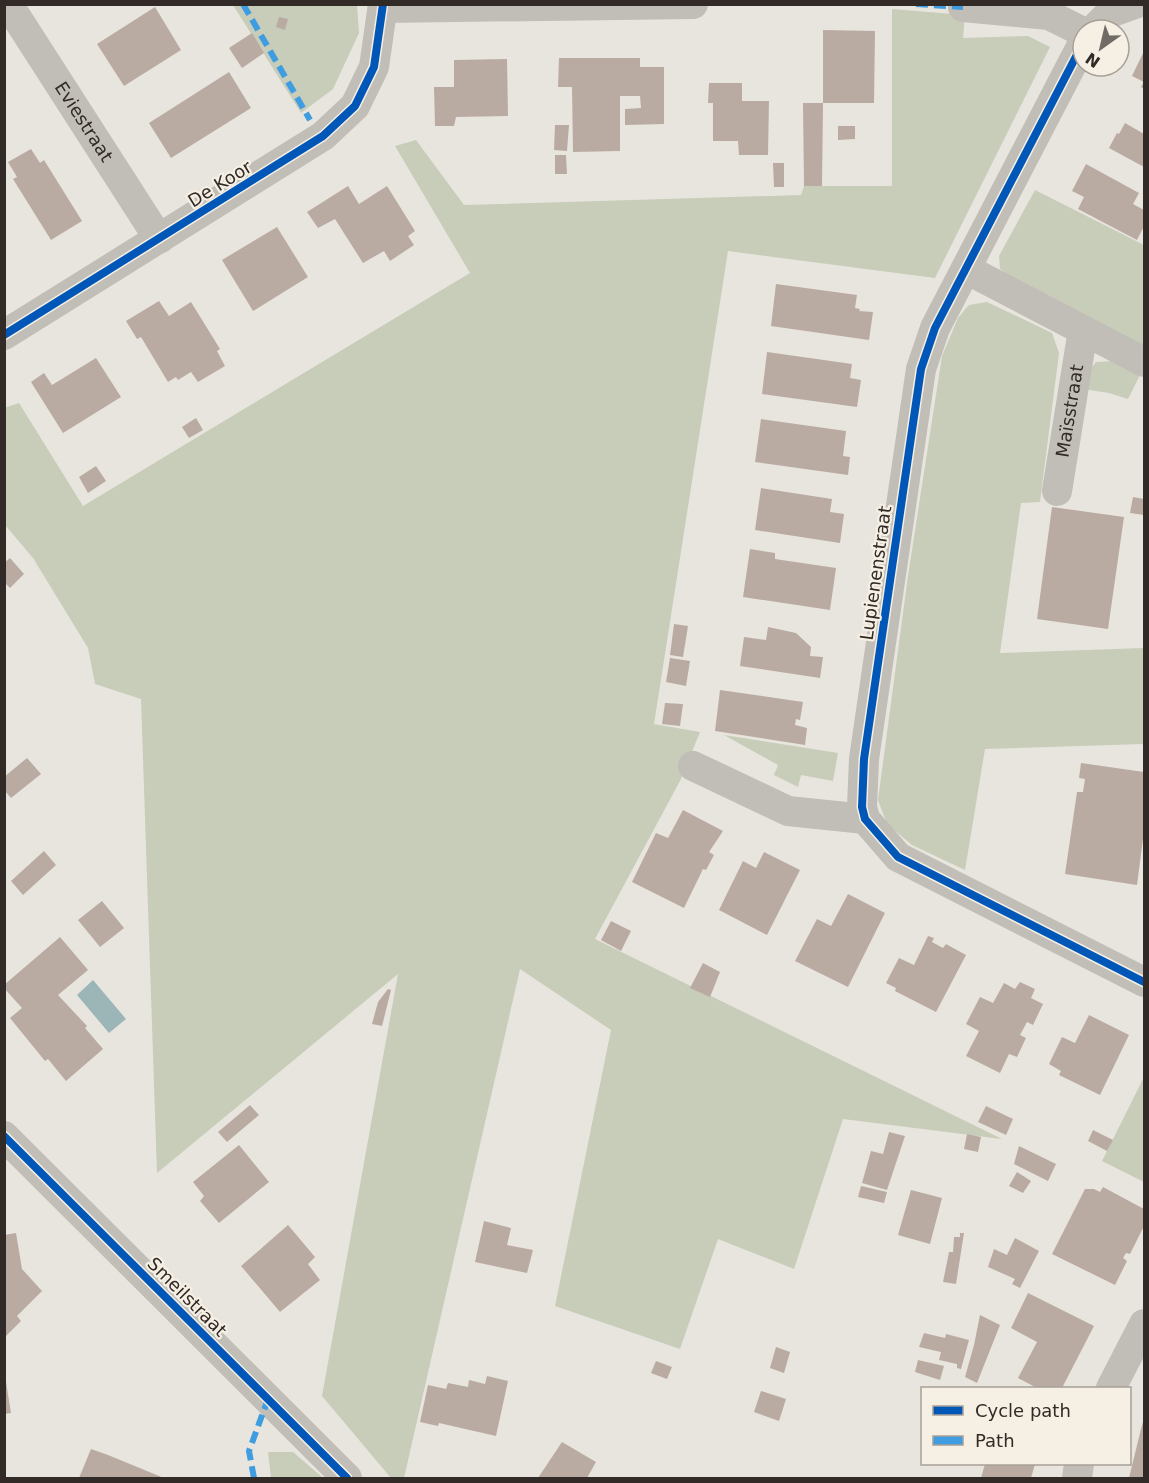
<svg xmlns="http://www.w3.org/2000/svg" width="1149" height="1483" font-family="'DejaVu Sans',sans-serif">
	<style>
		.green { fill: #c7cdb9 }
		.water { fill: #9cb5b7 }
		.building { fill: #baaba2 }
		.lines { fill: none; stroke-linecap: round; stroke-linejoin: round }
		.street { stroke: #c1bdb7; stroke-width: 30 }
		.quiet { stroke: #3e9ce0; stroke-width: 6; stroke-dasharray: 12 6; stroke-linecap: butt }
		.cycleway-casing { stroke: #f5efe4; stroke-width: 11 }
		.cycleway { stroke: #0057b8; stroke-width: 8 }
		.labels { text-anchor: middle; stroke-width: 4.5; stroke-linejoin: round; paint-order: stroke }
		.street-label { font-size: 18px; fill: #312a26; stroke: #f5efe4 }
	</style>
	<rect width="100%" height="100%" fill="#e8e5de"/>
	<!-- green -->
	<g class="green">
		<polygon points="233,5 357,5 359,33 333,89 301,113"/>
		<polygon points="892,9 965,15 963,38 1028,36 1050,47 935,278 728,251 654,724 700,732 681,779 595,939 1002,1139 843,1119 794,1269 718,1239 680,1349 555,1306 611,1030 520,969 404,1478 391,1478 322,1396 398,974 157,1173 141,699 95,684 88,648 33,558 5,525 4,408 19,403 83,506 470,273 395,146 416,140 464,205 801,195 804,186 892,186"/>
		<polygon points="1035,190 1144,245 1144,347 1029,290 1000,269 999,256"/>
		<polygon points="987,302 1052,333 1059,353 1040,502 1021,503 1000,653 1144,648 1144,744 985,749 965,870 912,845 887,824 878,800 908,576 942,356 958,318 969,305"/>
		<polygon points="1114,361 1140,375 1128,399 1109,393 1083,389 1089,371 1096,362"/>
		<polygon points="724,735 838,753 833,781 801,775 798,787 774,775 778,765"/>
		<polygon points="1144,1077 1144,1182 1102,1161"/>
		<polygon points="268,1452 293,1452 323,1478 271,1478"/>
	</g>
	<!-- water -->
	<polygon class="water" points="93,980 126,1019 109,1033 77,995"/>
	<!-- building -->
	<g class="building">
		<polygon points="155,7 181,50 124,86 97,44"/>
		<polygon points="279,17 288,19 285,30 276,27"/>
		<polygon points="823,30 875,31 874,103 823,103"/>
		<polygon points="252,33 264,53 242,68 229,48"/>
		<polygon points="1144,51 1144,89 1141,87 1144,82 1132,76"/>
		<polygon points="559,58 640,58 640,67 664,67 664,124 625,125 625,109 641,108 640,96 620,96 620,151 573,152 572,87 558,87"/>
		<polygon points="507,59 508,116 456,117 454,126 435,126 434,87 454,87 454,60"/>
		<polygon points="229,72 251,108 171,158 149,123"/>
		<polygon points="709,83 742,83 742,101 769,101 768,155 739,155 738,141 713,141 713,103 708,103"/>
		<polygon points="803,103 823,103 822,186 804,186"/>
		<polygon points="1125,123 1144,134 1144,167 1109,148 1117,133 1119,134"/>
		<polygon points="555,125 569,125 567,151 554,150"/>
		<polygon points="838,126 855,126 855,139 838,140"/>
		<polygon points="31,149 40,163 44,160 82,221 51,240 13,179 17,177 8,162"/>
		<polygon points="555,155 566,155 567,174 555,174"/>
		<polygon points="773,163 784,163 784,187 774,187"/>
		<polygon points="1086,164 1139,193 1133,204 1144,210 1144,226 1137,240 1078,209 1084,197 1072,191"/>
		<polygon points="348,186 359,204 387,186 415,231 408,236 414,245 390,261 384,251 363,263 335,219 318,228 307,212"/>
		<polygon points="277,227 308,277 253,311 222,260"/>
		<polygon points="776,284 857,295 855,308 860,309 859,311 873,312 869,340 771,326"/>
		<polygon points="159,301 169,316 191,302 220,349 217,351 225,366 198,382 191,372 178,380 176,377 168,382 141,337 137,339 126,321"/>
		<polygon points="767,352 852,364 850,378 861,380 857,407 762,394"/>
		<polygon points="96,358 121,397 63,433 31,382 44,373 52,385"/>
		<polygon points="196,418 203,430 189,438 182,427"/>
		<polygon points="761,419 846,431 843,456 850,457 848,475 755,462"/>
		<polygon points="96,466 106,481 88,493 79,477"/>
		<polygon points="761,488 832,499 830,512 844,514 840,543 755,530"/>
		<polygon points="1133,497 1144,499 1144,515 1130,513"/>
		<polygon points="1052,507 1124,517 1108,629 1037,619"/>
		<polygon points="750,549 775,553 775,559 836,568 830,610 743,597"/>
		<polygon points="10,558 24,574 10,588 4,582 4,563"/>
		<polygon points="674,624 688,626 683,657 670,655"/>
		<polygon points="768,627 796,633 811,647 810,656 823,657 820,678 740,666 744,637 766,640"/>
		<polygon points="670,658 690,661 686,686 666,682"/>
		<polygon points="720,690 803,702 800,720 796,719 795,725 807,728 805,745 715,731"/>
		<polygon points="665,703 683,704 680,726 662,724"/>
		<polygon points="27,758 41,774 11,798 4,790 4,777"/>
		<polygon points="1081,763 1144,772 1144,831 1137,885 1065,874 1077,792 1083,792 1085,779 1079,778"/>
		<polygon points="683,810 723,831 709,852 714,855 706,870 703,869 684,908 632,882 656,833 668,838"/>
		<polygon points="44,851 56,865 23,895 11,881"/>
		<polygon points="764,852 800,870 767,935 719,910 743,861 756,868"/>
		<polygon points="848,894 885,913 848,987 795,961 817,919 831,926"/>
		<polygon points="102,901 124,928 100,947 78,920"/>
		<polygon points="611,921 631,931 621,951 601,940"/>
		<polygon points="928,936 934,938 932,942 943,948 946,944 966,955 936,1012 895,991 896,988 886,983 899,958 914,965"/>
		<polygon points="60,937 88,970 58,995 87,1026 85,1028 103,1049 66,1081 48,1059 45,1061 10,1018 22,1008 4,988 4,985"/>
		<polygon points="703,963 720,972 710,997 690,988"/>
		<polygon points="1020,982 1035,989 1031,998 1043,1004 1033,1025 1027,1022 1020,1035 1026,1038 1017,1057 1009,1054 1000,1073 966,1056 979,1031 966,1024 980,997 993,1003 1004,983 1015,989"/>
		<polygon points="388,989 391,990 382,1026 372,1024 378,1002"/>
		<polygon points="1089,1015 1129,1035 1100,1095 1059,1075 1061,1071 1049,1064 1062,1037 1075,1043"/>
		<polygon points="250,1105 259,1115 227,1142 218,1132"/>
		<polygon points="986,1106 1013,1119 1006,1135 978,1122"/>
		<polygon points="1093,1130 1113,1140 1107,1151 1088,1141"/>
		<polygon points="889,1132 905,1136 887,1190 862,1183 871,1151 883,1154"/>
		<polygon points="967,1134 981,1137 978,1152 964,1149"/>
		<polygon points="239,1145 269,1182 219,1223 200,1201 204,1196 193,1182"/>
		<polygon points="1019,1146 1056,1164 1048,1181 1014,1164"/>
		<polygon points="1017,1172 1031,1181 1023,1193 1009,1186"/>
		<polygon points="861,1186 887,1192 884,1203 858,1197"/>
		<polygon points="1103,1187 1144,1209 1144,1226 1130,1254 1126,1253 1123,1258 1127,1261 1115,1285 1052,1254 1085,1189 1094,1189 1100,1192"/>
		<polygon points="911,1190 942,1198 930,1244 898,1235"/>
		<polygon points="484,1221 511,1228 507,1245 533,1250 527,1273 475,1262"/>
		<polygon points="288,1225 315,1257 308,1264 320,1280 280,1312 241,1266"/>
		<polygon points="16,1233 22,1269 42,1291 17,1316 21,1321 4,1338 4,1235"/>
		<polygon points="960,1233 964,1233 956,1284 943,1282 949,1252 953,1252 954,1237 960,1237"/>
		<polygon points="1015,1238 1039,1251 1020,1288 1012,1284 1015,1279 988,1267 994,1249 1007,1255"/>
		<polygon points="1028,1293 1094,1326 1062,1388 1037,1388 1018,1378 1037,1342 1011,1328"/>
		<polygon points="980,1315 1000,1325 977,1383 965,1377 974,1345"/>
		<polygon points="924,1333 945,1338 946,1334 969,1340 961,1369 957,1368 957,1364 939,1360 941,1352 919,1347"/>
		<polygon points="776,1347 790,1352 784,1373 770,1368"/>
		<polygon points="918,1360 944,1366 940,1380 915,1372"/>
		<polygon points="656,1361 672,1367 667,1379 651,1373"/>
		<polygon points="487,1376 508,1381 496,1436 439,1423 438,1426 420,1422 428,1385 446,1389 448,1383 468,1387 469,1380 485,1384"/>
		<polygon points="6,1382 11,1413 4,1414 4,1383"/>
		<polygon points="761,1391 786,1399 779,1421 754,1412"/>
		<polygon points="1144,1418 1144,1478 1129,1478 1141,1429"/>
		<polygon points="562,1442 596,1462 587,1478 538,1478"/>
		<polygon points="91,1449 108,1455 164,1478 79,1478"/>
		<polygon points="985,1464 1035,1464 1031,1478 981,1478"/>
	</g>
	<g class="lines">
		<!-- street -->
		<g class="street">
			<path id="s1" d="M8,4L159,239"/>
			<polyline points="963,7 1049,15 1083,32"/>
			<polyline points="383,8 693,4"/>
			<polyline points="1093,30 1110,13 1135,4"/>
			<polyline points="1083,43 935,328 921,369 864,759 862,807 865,819 898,857 1144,982"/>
			<polyline points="966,269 1144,362"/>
			<polyline points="4,335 323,136 355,106 374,67 383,4"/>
			<path id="s2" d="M1057,491L1083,330"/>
			<polyline points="693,766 788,811 865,819"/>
			<polyline points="4,1136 347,1478"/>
			<polyline points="1111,1388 1144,1324"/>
			<polyline points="1077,1478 1079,1464"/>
		</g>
		<!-- quiet -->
		<g class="quiet">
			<polyline points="243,4 310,120"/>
			<polyline points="916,4 963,7"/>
			<polyline points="254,1478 249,1451 268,1399"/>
		</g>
		<!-- cycleway casing -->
		<g class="cycleway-casing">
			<g id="cycleway">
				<polyline points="1083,43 935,328 921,369 864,759 862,807 865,819 898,857 1144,982"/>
				<polyline points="4,335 323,136 355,106 374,67 383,4"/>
				<polyline points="4,1136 347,1478"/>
			</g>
		</g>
		<!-- cycleway -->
		<use href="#cycleway" class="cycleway"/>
	</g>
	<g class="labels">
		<!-- street labels -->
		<g class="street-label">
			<text dy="6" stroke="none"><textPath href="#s1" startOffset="140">Eviestraat</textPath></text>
			<text transform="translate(220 184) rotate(-32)" y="6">De Koor</text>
			<text dy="6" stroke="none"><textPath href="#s2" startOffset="81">Maïsstraat</textPath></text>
			<text transform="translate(876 573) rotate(-82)" y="6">Lupienenstraat</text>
			<text transform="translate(187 1297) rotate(45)" y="6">Smeilstraat</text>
		</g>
	</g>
	<!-- border -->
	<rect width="1149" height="1483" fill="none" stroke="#312a26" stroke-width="12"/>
	<!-- legend -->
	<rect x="921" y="1387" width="210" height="78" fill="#f5efe4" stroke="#a7a098" stroke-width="1.5"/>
	<rect x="933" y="1406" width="30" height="9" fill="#0057b8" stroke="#a7a098" stroke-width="1.5"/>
	<text x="975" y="1417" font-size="18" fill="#312a26">Cycle path</text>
	<rect x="933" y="1436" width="30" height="9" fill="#3e9ce0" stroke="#a7a098" stroke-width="1.5"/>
	<text x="975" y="1447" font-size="18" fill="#312a26">Path</text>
	<!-- north arrow -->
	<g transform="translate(1101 48) rotate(214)"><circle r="28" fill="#f5efe4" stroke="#a7a098" stroke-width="1.5"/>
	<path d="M0-4.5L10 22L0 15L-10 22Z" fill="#716b66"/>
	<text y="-9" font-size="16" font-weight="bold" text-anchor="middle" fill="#312a26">N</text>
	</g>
</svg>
